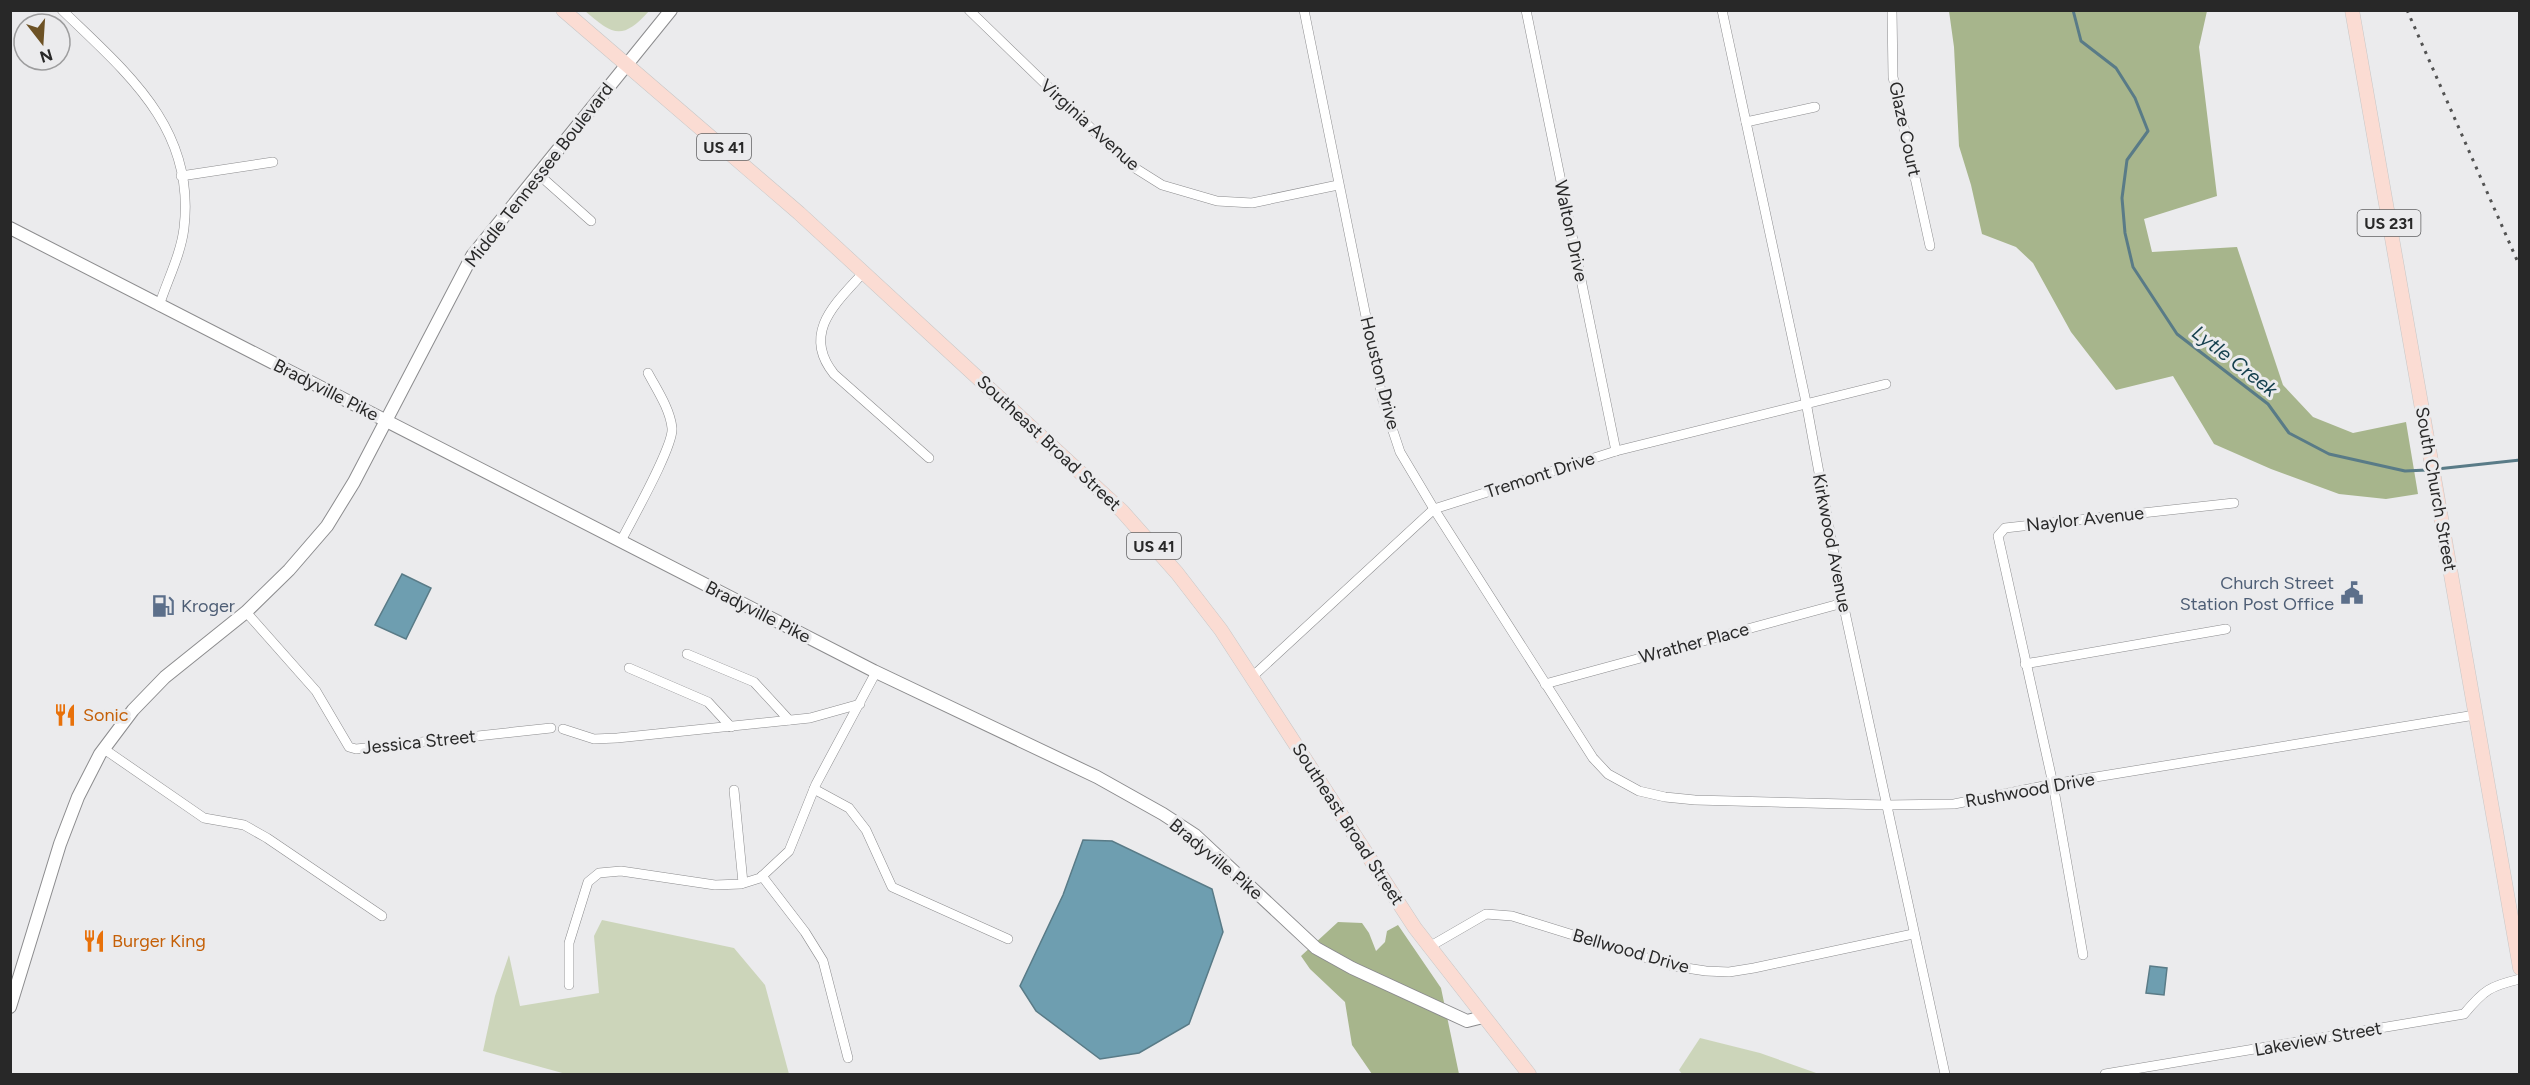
<svg xmlns="http://www.w3.org/2000/svg" width="2530" height="1085" font-family="Figtree,sans-serif">
	<style>
		.green { fill: #ccd5ba }
		.forest { fill: #a7b58c }
		.water { fill: #6e9eb0; stroke: #597b87; stroke-width: 1.5 }
		.lines { fill: none; stroke-linecap: round; stroke-linejoin: round }
		.stream { stroke: #597b87; stroke-width: 3 }
		.street-casing { stroke: #8c8c8e; stroke-width: 10 }
		.secondary-casing { stroke: #8c8c8e; stroke-width: 14 }
		.primary-casing { stroke: #c7c7c7; stroke-width: 15 }
		.street { stroke: #fff; stroke-width: 9 }
		.secondary { stroke: #fff; stroke-width: 12 }
		.primary { stroke: #fbdcd3; stroke-width: 14 }
		.rail { stroke: #525252; stroke-width: 3; stroke-dasharray: 3 6; stroke-linecap: butt }
		.labels { text-anchor: middle; stroke-width: 6; stroke-linejoin: round; paint-order: stroke }
		.shield { fill: #ebebed; stroke: #626263; stroke-width: 1.5 }
		.shield-label { font-size: 16px; font-weight: bold; fill: #282828 }
		.street-label { font-size: 18px; fill: #282828; stroke: #ebebed }
		.service-label { font-size: 18px; fill: #4e5e75; stroke: #ebebed; text-anchor: end }
		.food-label { font-size: 18px; fill: #c56008; stroke: #ebebed; text-anchor: start }
		.water-label { font-size: 20px; font-style: italic; fill: #143f4d; stroke: #ebebed }
	</style>
	<rect width="100%" height="100%" fill="#ebebed"/>
	<!-- green -->
	<g class="green">
		<path d="M585,11H649C622,41 613,35 585,11Z"/>
		<polygon points="602,920 734,948 765,985 789,1074 566,1074 483,1051 495,996 509,955 520,1006 599,993 594,936"/>
		<polygon points="1700,1038 1760,1053 1819,1074 1682,1074 1679,1070"/>
	</g>
	<!-- forest -->
	<g class="forest">
		<polygon points="1949,11 2207,11 2199,47 2217,196 2144,219 2152,252 2237,247 2283,385 2313,417 2353,433 2406,422 2418,494 2386,499 2339,494 2271,469 2214,444 2173,376 2116,390 2071,332 2033,263 2016,247 1982,234 1971,185 1959,146 1954,47"/>
		<polygon points="1338,922 1362,923 1369,933 1376,951 1385,942 1387,931 1398,925 1441,988 1459,1074 1372,1074 1352,1045 1345,1002 1310,969 1301,956"/>
	</g>
	<!-- water -->
	<g class="water">
		<polygon points="402,574 431,588 406,639 375,625"/>
		<polygon points="1083,840 1112,841 1212,889 1223,932 1189,1024 1139,1053 1100,1059 1036,1011 1020,986 1063,895"/>
		<polygon points="2150,966 2167,968 2164,995 2146,993"/>
	</g>
	<g class="lines">
		<!-- stream -->
		<g class="stream">
			<polyline points="2073,10 2081,41 2116,68 2135,98 2148,131 2127,160 2122,198 2125,233 2133,267 2177,334 2268,404 2289,433 2329,454 2405,471 2427,470"/>
			<polyline points="2437,469 2520,460"/>
		</g>
		<!-- street casing -->
		<g class="street-casing">
			<g id="street">
				<path d="M62,10C126,72 196,128 184,228C181,254 167,281 159,306"/>
				<polyline points="969,10 1127,163 1162,185 1217,201 1252,203 1338,185"/>
				<polyline points="1304,10 1383,401 1400,452 1434,509 1593,758 1608,774 1639,791 1665,797 1695,800 1886,805 1954,804 2053,784 2475,715"/>
				<polyline points="1526,10 1616,451"/>
				<polyline points="1722,10 1806,402 1843,603 1945,1074"/>
				<polyline points="1892,10 1893,77 1930,246"/>
				<polyline points="1746,122 1815,107"/>
				<polyline points="537,173 591,221"/>
				<polyline points="181,176 273,162"/>
				<path d="M863,273C836,303 801,333 834,374L929,458"/>
				<path d="M621,541C631,521 674,446 672,428C670,409 657,390 648,373"/>
				<polyline points="246,612 316,691 349,747 356,749 551,728"/>
				<polyline points="687,654 754,682 789,720"/>
				<polyline points="2025,664 2226,629"/>
				<polyline points="629,668 708,702 731,727"/>
				<polyline points="1252,677 1434,509 1616,451 1886,384"/>
				<polyline points="1545,684 1843,603"/>
				<polyline points="563,729 594,739 617,738 810,718 860,704"/>
				<polyline points="104,749 204,818 244,825 267,838 382,916"/>
				<polyline points="814,789 849,808 866,830 892,887 1008,939"/>
				<polyline points="734,790 743,883"/>
				<polyline points="762,876 805,932 823,961 848,1058"/>
				<polyline points="1429,947 1486,914 1512,916 1673,966 1706,971 1729,972 1754,968 1913,934"/>
				<polyline points="2083,955 2053,784 1998,536 2005,528 2234,503"/>
				<polyline points="569,985 569,943 588,882 599,873 621,871 715,885 741,884 760,878 789,851 816,784 876,672"/>
				<path d="M2105,1074L2464,1014C2484,990 2490,986 2520,979"/>
			</g>
		</g>
		<!-- secondary casing -->
		<g class="secondary-casing">
			<g id="secondary">
				<polyline points="10,228 874,671 1097,777 1163,814 1195,835 1316,948 1352,968 1467,1021 1483,1017"/>
				<polyline points="10,1007 60,844 78,797 100,754 133,710 165,677 246,612 289,570 327,526 354,482 472,256 671,10"/>
			</g>
		</g>
		<!-- primary casing -->
		<g class="primary-casing">
			<g id="primary">
				<polyline points="563,10 799,213 1122,511 1177,573 1221,630 1415,928 1529,1074"/>
				<polyline points="2352,10 2520,968"/>
			</g>
		</g>
		<!-- street -->
		<use href="#street" class="street"/>
		<!-- secondary -->
		<use href="#secondary" class="secondary"/>
		<!-- primary -->
		<use href="#primary" class="primary"/>
		<!-- rail -->
		<polyline class="rail" points="2407,10 2520,267"/>
	</g>
	<!-- icons -->
	<defs>
		<g id="civic-bare" transform="scale(1.8)"><path d="M-.6-6.5H3V-4.5H.6V-3L4-1V1h2V6H-6V1h2V-1L-.6-3ZM-1.2 2.5V6h2.4V2.5Z" fill="#5c6f8a" stroke="#ebebed" stroke-width="2.5" paint-order="stroke"/></g>
		<g id="fuel-bare" transform="scale(1.8)"><path d="M-5.5-6h7V0h2V4h1.3V-2.5L3-4.5l.8-.8L6-3V5H2.5V1h-1V6h-7ZM-4.2-4.7v3.2H.2V-4.7Z" fill="#5c6f8a" stroke="#ebebed" stroke-width="2.5" paint-order="stroke"/></g>
		<g id="restaurant-bare" transform="scale(1.8)"><path d="M-5-6h1v4h1v-4h1v4h1v-4h1v5L-1.5 .5V6h-2V.5L-5-1ZM5-6V6H3V1.5H1.5Q1.5-4 5-6Z" fill="#e8710a" stroke="#ebebed" stroke-width="2.5" paint-order="stroke"/></g>
	</defs>
	<g fill-rule="evenodd">
		<use href="#civic-bare" x="2352" y="593"/>
		<use href="#fuel-bare" x="163" y="606"/>
		<use href="#restaurant-bare" x="65" y="715"/>
		<use href="#restaurant-bare" x="94" y="941"/>
	</g>
	<g class="labels">
		<!-- shield labels -->
		<g class="shield">
			<rect x="697" y="134" width="54" height="26" rx="4.5"/>
			<rect x="2357.5" y="210" width="63" height="26" rx="4.5"/>
			<rect x="1127" y="533" width="54" height="26" rx="4.5"/>
		</g>
		<g class="shield-label">
			<text x="724" y="153">US 41</text>
			<text x="2389" y="229">US 231</text>
			<text x="1154" y="552">US 41</text>
		</g>
		<!-- street labels -->
		<g class="street-label">
			<text transform="translate(1090 125) rotate(42)" y="6">Virginia Avenue</text>
			<text transform="translate(1905 129) rotate(78)" y="6">Glaze Court</text>
			<text transform="translate(539 175) rotate(-52)" y="6">Middle Tennessee Boulevard</text>
			<text transform="translate(1571 231) rotate(78)" y="6">Walton Drive</text>
			<text transform="translate(1380 373) rotate(76)" y="6">Houston Drive</text>
			<text transform="translate(326 390) rotate(27)" y="6">Bradyville Pike</text>
			<text transform="translate(1049 443) rotate(43)" y="6">Southeast Broad Street</text>
			<text transform="translate(1540 475) rotate(-18)" y="6">Tremont Drive</text>
			<text transform="translate(2436 489) rotate(80)" y="6">South Church Street</text>
			<text transform="translate(2085 519) rotate(-6)" y="6">Naylor Avenue</text>
			<text transform="translate(1832 543) rotate(79)" y="6">Kirkwood Avenue</text>
			<text transform="translate(758 612) rotate(27)" y="6">Bradyville Pike</text>
			<text transform="translate(1694 643) rotate(-15)" y="6">Wrather Place</text>
			<text transform="translate(419 742) rotate(-6)" y="6">Jessica Street</text>
			<text transform="translate(2030 790) rotate(-10)" y="6">Rushwood Drive</text>
			<text transform="translate(1348 824) rotate(57)" y="6">Southeast Broad Street</text>
			<text transform="translate(1216 859) rotate(40)" y="6">Bradyville Pike</text>
			<text transform="translate(1631 951) rotate(16)" y="6">Bellwood Drive</text>
			<text transform="translate(2318 1039) rotate(-10)" y="6">Lakeview Street</text>
		</g>
		<!-- service labels -->
		<g class="service-label">
			<text x="2334" y="589">Church Street<tspan x="2334" dy="21">Station Post Office</tspan></text>
			<text x="181" y="612" text-anchor="start">Kroger</text>
		</g>
		<!-- food labels -->
		<g class="food-label">
			<text x="83" y="721">Sonic</text>
			<text x="112" y="947">Burger King</text>
		</g>
		<!-- water labels -->
		<g class="water-label">
			<text transform="translate(2235 361) rotate(38)" y="7">Lytle Creek</text>
		</g>
	</g>
	<!-- border -->
	<rect width="2530" height="1085" fill="none" stroke="#282828" stroke-width="24"/>
	<!-- north arrow -->
	<g transform="translate(42 42) rotate(163)"><circle r="28" fill="#ebebed" stroke="#9d9d9e" stroke-width="1.5"/>
	<path d="M0-4.5L10 22L0 15L-10 22Z" fill="#6d5225"/>
	<text y="-9" font-size="16" font-weight="bold" text-anchor="middle" fill="#282828">N</text>
	</g>
</svg>
